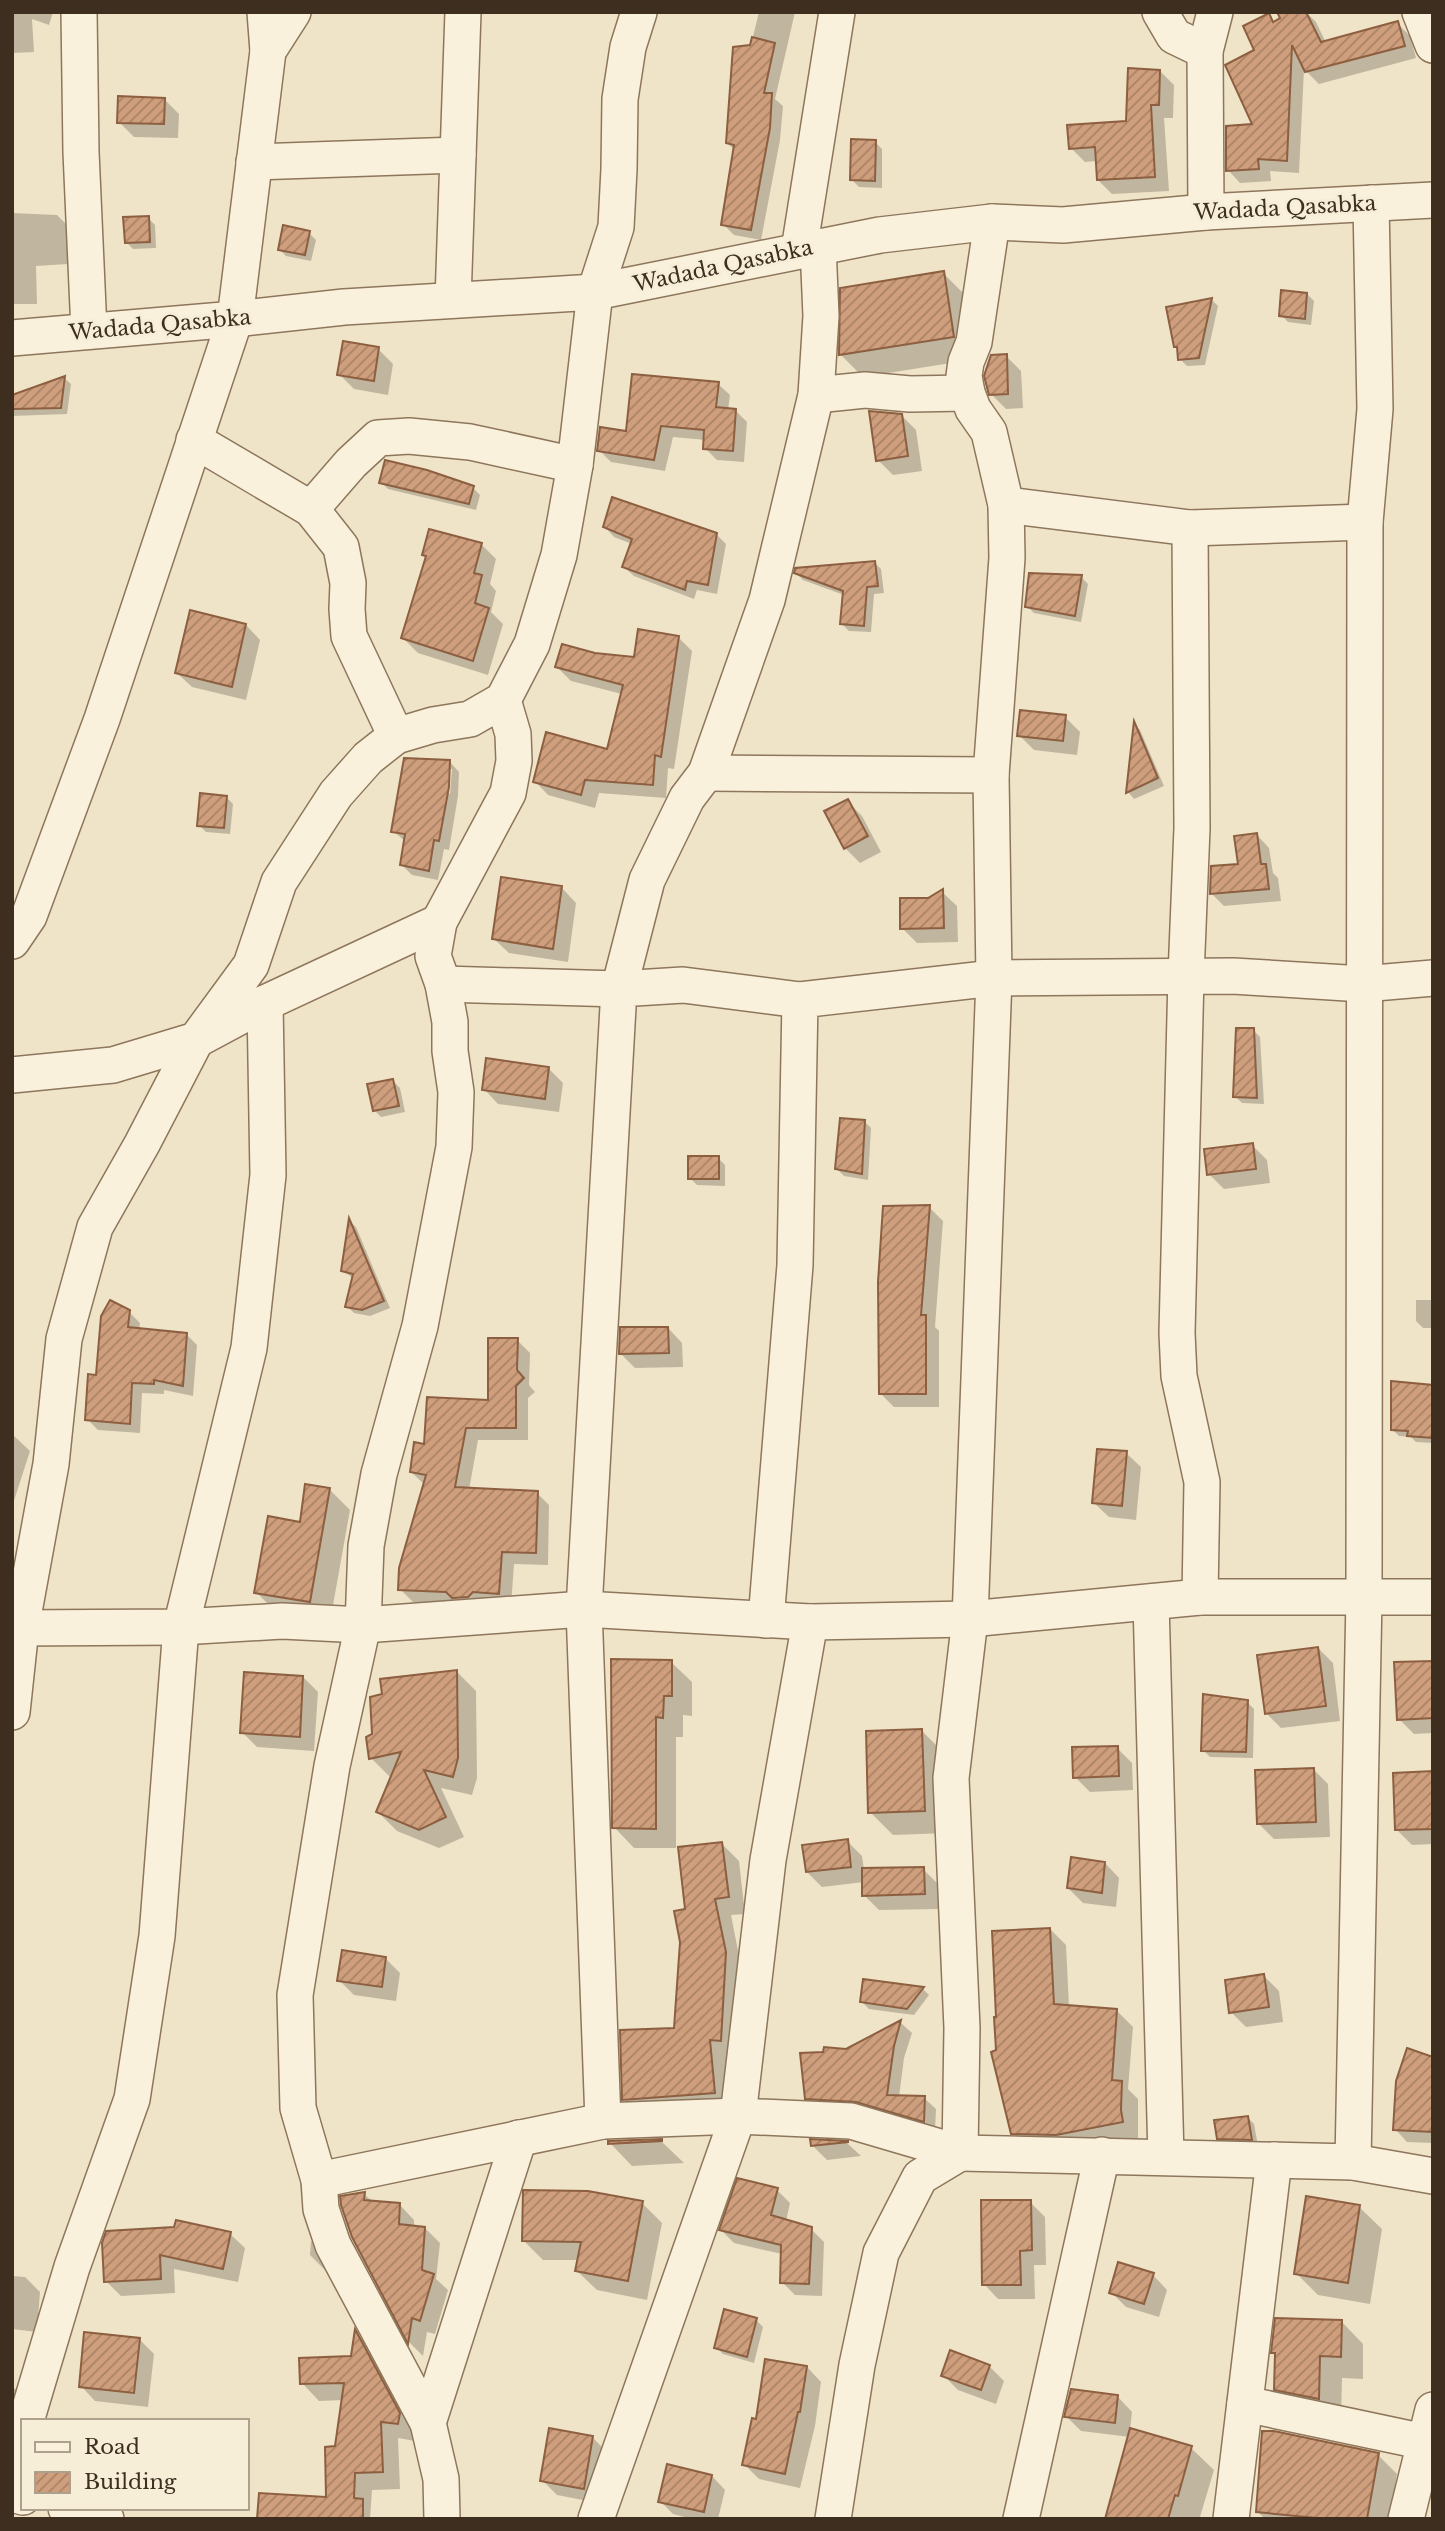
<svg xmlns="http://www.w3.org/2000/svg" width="1445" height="2531" font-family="'Libre Baskerville',serif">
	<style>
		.shadow { fill: #0003; fill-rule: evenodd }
		.building { fill: url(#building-hatch); stroke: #8d5f41; stroke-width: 2 }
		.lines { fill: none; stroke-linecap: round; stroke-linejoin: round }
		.minor-casing { stroke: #8d765c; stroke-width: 38 }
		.minor { stroke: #faf1dc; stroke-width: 35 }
		.labels { text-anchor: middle; stroke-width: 6; stroke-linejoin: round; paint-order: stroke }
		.street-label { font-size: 21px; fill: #3d2e20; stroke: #f7eed8 }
	</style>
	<defs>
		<pattern id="building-hatch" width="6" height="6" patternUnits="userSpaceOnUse" patternTransform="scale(1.75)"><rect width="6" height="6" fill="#cf9f7d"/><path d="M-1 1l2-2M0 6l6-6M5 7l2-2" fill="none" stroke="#a98266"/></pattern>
	</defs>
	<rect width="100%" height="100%" fill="#f0e4c8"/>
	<!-- shadow -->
	<g class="shadow">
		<polygon points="12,12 53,12 49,25 32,19 34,52 12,53"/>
		<polygon points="759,12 795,12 775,99 783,106 780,140 761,240 734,235 723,224 735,150 727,143"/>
		<polygon points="1296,12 1306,12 1316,22 1326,43 1397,23 1410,36 1416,58 1319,84 1304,69 1299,173 1270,171 1271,181 1240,183 1228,170 1255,126 1256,51 1268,16 1275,22"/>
		<polygon points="1160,71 1174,85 1173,118 1164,118 1169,191 1112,194 1098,180 1097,161 1085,162 1071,148 1127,122"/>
		<polygon points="164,99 179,114 178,138 134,137 119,122"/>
		<polygon points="875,142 882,149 882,188 859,187 852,180"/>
		<polygon points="12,213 57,215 66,224 68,264 36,266 37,304 12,304"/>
		<polygon points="148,218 155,225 156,248 133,249 126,242"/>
		<polygon points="309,233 316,240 311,261 286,256 279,249"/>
		<polygon points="943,273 966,296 976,359 863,377 840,354"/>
		<polygon points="1307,294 1314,301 1311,325 1288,322 1281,315"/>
		<polygon points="1211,299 1218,306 1205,365 1187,366 1180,359 1179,349 1176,346"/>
		<polygon points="378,349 393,364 388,395 354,389 339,374"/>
		<polygon points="1006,356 1021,371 1023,408 1006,409 991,394"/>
		<polygon points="64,378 71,384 67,414 12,416 12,397"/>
		<polygon points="718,384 730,395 728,410 735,410 747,422 744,462 717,460 705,448 706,440 673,437 665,471 611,462 599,450"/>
		<polygon points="901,415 916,430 922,471 893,475 878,460"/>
		<polygon points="381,482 473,488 480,495 476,510 388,489"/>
		<polygon points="605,527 716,534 726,544 717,594 697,590 694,599 634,576 624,567 632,544 614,537"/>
		<polygon points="481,544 496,559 490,584 496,591 491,612 503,624 488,675 418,653 403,638 427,557 424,555"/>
		<polygon points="874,562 881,569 884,593 874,594 871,632 849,631 842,624 844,595 803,580 796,573"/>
		<polygon points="1081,577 1088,584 1081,622 1034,613 1027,606"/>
		<polygon points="246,625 260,640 246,700 192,687 177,673"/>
		<polygon points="678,637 692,651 674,769 668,768 666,798 599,793 595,808 548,795 535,781 609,751 622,694 571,681 557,667 595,655 636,659"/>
		<polygon points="1065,717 1080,732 1077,755 1034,750 1019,735"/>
		<polygon points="1135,725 1140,730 1164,786 1134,799 1128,792"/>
		<path d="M449,761L459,772L458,796L449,850L444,849L438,880L412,875L402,865L406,842L393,831ZM448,769H452L450,794H447Z"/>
		<polygon points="226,797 233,804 230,834 206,832 199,825"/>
		<polygon points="847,801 862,816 881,852 860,863 845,848"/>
		<polygon points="1257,835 1269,848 1273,873 1278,878 1281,901 1224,906 1212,894 1239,865"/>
		<polygon points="562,888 576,903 568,962 509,953 494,939"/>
		<polygon points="942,892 957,906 958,942 917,943 902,928 928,899"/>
		<polygon points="1253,1030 1260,1037 1264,1104 1242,1103 1235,1096"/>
		<polygon points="548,1068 563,1083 559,1112 498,1104 484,1089"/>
		<polygon points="393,1081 400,1088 405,1112 381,1117 374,1110"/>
		<polygon points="864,1121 871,1128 868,1180 844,1176 837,1169"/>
		<polygon points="1252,1145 1267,1160 1270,1183 1224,1189 1209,1174"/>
		<polygon points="718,1158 725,1165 725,1186 697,1185 690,1178"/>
		<polygon points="929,1207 943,1221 935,1327 939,1331 939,1407 894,1407 880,1393"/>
		<polygon points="350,1222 356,1227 390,1308 370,1316 354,1313 347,1306 353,1278 343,1271"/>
		<polygon points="1416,1300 1433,1300 1433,1328 1423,1328 1416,1321"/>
		<polygon points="129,1312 140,1323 139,1330 186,1334 197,1345 193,1396 164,1390 164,1394 142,1393 140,1433 98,1430 87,1419 97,1377"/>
		<polygon points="668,1328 682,1343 683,1367 635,1368 620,1353"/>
		<polygon points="517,1340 530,1353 529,1385 535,1392 528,1398 528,1440 478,1440 469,1490 537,1493 549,1505 548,1565 514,1564 511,1606 413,1602 400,1589 425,1485 411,1472 425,1446 490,1402"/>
		<polygon points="1433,1387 1433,1443 1416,1442 1411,1437 1399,1436 1392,1429"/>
		<polygon points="12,1434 30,1451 12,1507"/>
		<polygon points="1126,1453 1141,1467 1136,1520 1109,1517 1094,1503"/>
		<polygon points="329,1489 350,1510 330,1622 277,1613 256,1592 301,1524"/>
		<polygon points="1318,1648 1333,1663 1340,1721 1281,1728 1267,1714"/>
		<polygon points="671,1662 692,1682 692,1716 683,1715 683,1737 676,1737 676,1848 634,1848 614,1827"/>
		<polygon points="1433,1662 1433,1733 1414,1734 1399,1719"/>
		<polygon points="457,1672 476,1691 477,1778 472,1795 441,1788 464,1837 439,1848 397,1831 378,1812 393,1775 390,1777 371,1758 374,1735"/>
		<polygon points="303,1677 318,1692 314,1751 257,1747 242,1732"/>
		<polygon points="1247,1702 1254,1709 1253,1758 1210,1757 1203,1750"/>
		<polygon points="921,1730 944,1753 947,1833 893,1835 870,1812"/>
		<polygon points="1117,1748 1132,1763 1133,1790 1090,1792 1075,1777"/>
		<polygon points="1313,1769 1328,1784 1330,1837 1274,1839 1259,1824"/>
		<polygon points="1433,1773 1433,1844 1412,1845 1397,1830"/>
		<polygon points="847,1841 862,1856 864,1870 923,1869 938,1884 939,1909 879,1910 864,1895 864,1882 822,1887 807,1872"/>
		<polygon points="722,1844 739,1861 745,1914 731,1915 742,1971 737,2057 726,2056 731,2109 641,2116 624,2099 676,2029 687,1911"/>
		<polygon points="1105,1863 1119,1878 1116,1907 1083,1903 1068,1888"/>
		<polygon points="1050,1929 1066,1945 1069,2007 1117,2011 1133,2027 1128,2089 1138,2099 1138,2138 1073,2150 1029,2149 1013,2133 998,2052"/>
		<polygon points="385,1958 400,1973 396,2001 354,1995 339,1980"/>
		<polygon points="1264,1976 1279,1991 1283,2022 1246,2027 1231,2012"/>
		<polygon points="923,1989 929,1995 914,2015 869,2009 862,2002"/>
		<polygon points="901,2023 912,2033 904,2058 899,2097 924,2098 936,2109 935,2132 819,2110 807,2098 846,2051"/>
		<polygon points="1433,2059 1433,2143 1407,2142 1395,2129"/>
		<polygon points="1247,2117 1254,2124 1258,2146 1226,2145 1219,2138"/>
		<polygon points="661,2141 684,2163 632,2166 610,2143"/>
		<polygon points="812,2141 847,2143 861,2156 827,2160 812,2145"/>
		<polygon points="777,2190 790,2203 786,2221 811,2229 824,2242 822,2296 795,2295 782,2282 782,2254 734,2243 721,2230"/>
		<polygon points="364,2194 373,2202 400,2205 414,2220 414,2227 425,2228 440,2243 436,2279 448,2290 435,2334 427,2332 423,2356 410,2343 353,2236"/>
		<polygon points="1030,2202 1045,2217 1046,2265 1034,2265 1035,2299 998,2299 984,2284"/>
		<polygon points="642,2203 662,2223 647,2300 597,2290 577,2271 579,2260 543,2260 524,2241"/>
		<polygon points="1359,2207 1382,2229 1370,2304 1318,2295 1296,2273"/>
		<polygon points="230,2234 245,2248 238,2282 174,2269 175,2293 121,2296 106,2281 104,2244"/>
		<polygon points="311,2241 324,2254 329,2270 325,2270 310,2255"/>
		<polygon points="1153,2275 1167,2290 1159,2317 1126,2307 1111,2292"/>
		<polygon points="12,2276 25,2277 40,2292 37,2332 12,2329"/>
		<polygon points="756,2320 763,2327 754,2363 723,2354 716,2347"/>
		<polygon points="1341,2321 1363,2344 1363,2379 1342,2378 1341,2420 1299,2411 1276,2389 1276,2356 1273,2353"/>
		<polygon points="356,2333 372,2349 417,2432 415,2441 398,2438 400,2489 372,2490 370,2519 259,2519 328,2499 344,2400 319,2401 302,2383 352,2358"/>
		<polygon points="139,2339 154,2354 148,2407 95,2401 81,2386"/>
		<polygon points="989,2366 1004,2381 996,2404 958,2390 943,2375"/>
		<polygon points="807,2367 821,2382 815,2426 800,2488 759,2479 744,2464 758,2421"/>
		<polygon points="12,2386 19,2393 12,2417"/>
		<polygon points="1118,2397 1132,2412 1130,2430 1191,2448 1214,2470 1200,2517 1106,2519 1130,2437 1081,2431 1066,2416"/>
		<polygon points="592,2437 607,2452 598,2503 557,2495 542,2480"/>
		<polygon points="1378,2455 1397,2474 1389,2519 1265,2519 1257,2511"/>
		<polygon points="712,2476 725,2490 718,2519 692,2519 673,2514 660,2501"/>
	</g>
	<!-- building -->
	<g class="building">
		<polygon points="1277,12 1306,12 1321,42 1398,21 1405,46 1305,72 1292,45 1287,161 1258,159 1259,169 1226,171 1226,126 1252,124 1225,65 1254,50 1243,26 1269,13 1273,22 1280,18"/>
		<polygon points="752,37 775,43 764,93 772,93 770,128 751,230 721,225 734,145 726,143 733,47 750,45"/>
		<polygon points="1128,68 1160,70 1159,105 1151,105 1155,177 1097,180 1095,147 1069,149 1067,125 1126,121"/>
		<polygon points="118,96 165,98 164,124 117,123"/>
		<polygon points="851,139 876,140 875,181 850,180"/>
		<polygon points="149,216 150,242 125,243 123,217"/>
		<polygon points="283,225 310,231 305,255 278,250"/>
		<polygon points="944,271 954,337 839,355 840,288"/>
		<polygon points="1281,290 1307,293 1305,319 1279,316"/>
		<polygon points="1212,298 1199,358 1178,360 1177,347 1174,347 1166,307"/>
		<polygon points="343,341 379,347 374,381 337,375"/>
		<polygon points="1007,354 1008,394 989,395 984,376 991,355"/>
		<polygon points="632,374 719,382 716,407 736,409 733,451 703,449 704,430 661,426 654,460 597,451 600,427 626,431"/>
		<polygon points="65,376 61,408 12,409 12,395"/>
		<polygon points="869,411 902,414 908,456 876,461"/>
		<polygon points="385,460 427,470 474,486 469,504 379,483"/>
		<polygon points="612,497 717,533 708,585 687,581 685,590 622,567 632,539 603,527"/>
		<polygon points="429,529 482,543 474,573 482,575 475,603 489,608 473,661 401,638 426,556 422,555"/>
		<polygon points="875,561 878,586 867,587 864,626 840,624 843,591 794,573 795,568"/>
		<polygon points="1029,573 1082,575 1075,616 1025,607"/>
		<polygon points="190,610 246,624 232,687 175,673"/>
		<polygon points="638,629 679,636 661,757 655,755 653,785 585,780 581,795 533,782 546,732 607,749 623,685 555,667 562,644 595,653 634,657"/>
		<polygon points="1020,710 1066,715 1063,741 1017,736"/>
		<polygon points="1134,721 1158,778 1126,793"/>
		<polygon points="404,758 450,760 449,787 439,841 434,840 429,871 400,865 405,834 391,832"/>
		<polygon points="200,793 227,796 224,828 197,826"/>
		<polygon points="848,799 868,836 844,849 824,811"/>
		<polygon points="1257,833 1261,864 1266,864 1269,889 1210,894 1211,866 1238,864 1234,836"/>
		<polygon points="501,877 562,886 553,949 492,939"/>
		<polygon points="943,889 944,928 900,929 900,898 928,898"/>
		<polygon points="1236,1028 1254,1028 1257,1098 1233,1097"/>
		<polygon points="486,1058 549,1067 545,1099 482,1090"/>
		<polygon points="393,1079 399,1106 373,1111 367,1084"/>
		<polygon points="840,1118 865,1120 862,1174 835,1169"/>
		<polygon points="1253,1143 1256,1169 1207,1175 1204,1149"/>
		<rect x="688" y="1156" width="31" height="23"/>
		<polygon points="930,1205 921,1315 926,1315 926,1394 879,1394 878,1282 883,1206"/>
		<polygon points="349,1218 384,1301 362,1310 345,1307 353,1274 341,1271"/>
		<polygon points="110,1300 130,1310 128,1327 187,1333 183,1386 154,1380 154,1384 132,1383 130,1424 85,1420 88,1374 96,1375 101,1316"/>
		<polygon points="620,1327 668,1327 669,1353 619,1354"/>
		<polygon points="488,1338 518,1338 517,1370 524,1378 516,1386 516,1428 466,1428 455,1487 538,1491 536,1553 502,1552 499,1594 473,1592 468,1597 452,1598 446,1592 398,1590 399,1568 426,1475 410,1472 414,1442 424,1444 427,1397 488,1400"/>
		<polygon points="1391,1381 1433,1385 1433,1438 1407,1436 1408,1431 1391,1430"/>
		<polygon points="1097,1449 1127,1451 1122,1506 1092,1503"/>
		<polygon points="305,1484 330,1488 310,1602 254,1593 268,1516 300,1522"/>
		<polygon points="1318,1647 1326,1706 1265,1714 1257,1655"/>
		<polygon points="611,1659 672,1660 672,1696 664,1696 663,1718 656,1717 656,1829 612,1828"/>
		<polygon points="1433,1661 1433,1718 1397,1720 1394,1662"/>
		<polygon points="457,1670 458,1758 453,1777 424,1770 446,1817 419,1830 376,1812 401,1752 369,1759 366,1737 372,1734 370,1697 382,1694 380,1679"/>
		<polygon points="244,1672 303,1676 300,1737 240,1733"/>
		<polygon points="1203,1694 1248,1700 1246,1752 1201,1751"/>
		<polygon points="922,1729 925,1811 868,1813 866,1731"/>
		<polygon points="1118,1746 1119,1776 1073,1778 1072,1747"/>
		<polygon points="1314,1768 1316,1822 1257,1824 1255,1770"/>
		<polygon points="1433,1771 1433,1829 1395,1830 1393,1773"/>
		<polygon points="848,1839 851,1867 806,1872 802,1845"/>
		<polygon points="722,1842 729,1897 715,1899 726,1952 721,2041 710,2040 715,2093 622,2100 620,2030 674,2028 680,1942 674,1911 685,1909 678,1847"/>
		<polygon points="1071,1857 1105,1862 1102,1893 1067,1888"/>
		<polygon points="924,1867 925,1894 862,1896 862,1868"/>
		<polygon points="1050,1928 1054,2004 1117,2009 1112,2080 1122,2081 1121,2110 1123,2122 1056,2135 1011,2134 991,2052 996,2050 994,2017 996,2017 992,1931"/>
		<polygon points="342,1950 386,1957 382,1987 337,1981"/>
		<polygon points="1264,1974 1269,2007 1229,2013 1225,1980"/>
		<polygon points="863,1979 924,1987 907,2009 860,2002"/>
		<polygon points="901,2020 894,2046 887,2095 925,2096 924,2122 856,2102 805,2099 800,2053 823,2052 824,2047 846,2049"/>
		<polygon points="1407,2048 1433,2057 1433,2132 1393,2130 1396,2081"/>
		<polygon points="1248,2116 1252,2140 1217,2139 1214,2120"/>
		<polygon points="662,2139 662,2141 608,2144 608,2141"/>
		<polygon points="810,2139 848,2141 848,2142 811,2146"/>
		<polygon points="737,2178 778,2188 771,2215 812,2227 809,2284 780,2283 781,2245 719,2230"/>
		<polygon points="523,2190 588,2191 643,2201 628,2281 575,2271 581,2242 522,2241"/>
		<polygon points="365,2192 364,2200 400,2203 399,2224 425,2227 422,2270 434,2274 420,2321 412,2318 408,2344 352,2237 341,2205 340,2196"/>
		<polygon points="1306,2196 1360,2205 1348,2283 1294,2274"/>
		<polygon points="981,2200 1031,2200 1032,2250 1020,2251 1021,2285 982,2285"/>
		<polygon points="176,2220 231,2232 223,2269 160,2255 161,2279 104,2282 102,2243 106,2231 174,2227"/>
		<polygon points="1118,2262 1154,2273 1144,2304 1109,2293"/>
		<polygon points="724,2309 757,2318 747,2357 714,2348"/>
		<polygon points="1275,2318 1342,2320 1341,2357 1320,2356 1319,2399 1274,2390 1275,2353 1271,2353"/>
		<polygon points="355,2329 400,2413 398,2424 381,2422 383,2472 355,2473 354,2498 363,2499 363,2519 257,2519 259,2493 326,2497 325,2447 335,2446 344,2383 300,2384 299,2358 351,2356"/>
		<polygon points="84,2332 140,2338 134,2393 79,2387"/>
		<polygon points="950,2350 990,2365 981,2390 941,2376"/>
		<polygon points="765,2359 807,2366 800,2412 798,2412 785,2474 742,2465 752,2418 756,2419"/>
		<polygon points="1071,2389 1118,2395 1115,2423 1064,2417"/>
		<polygon points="549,2428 593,2436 584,2489 540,2481"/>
		<polygon points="1130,2428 1192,2446 1178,2496 1175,2495 1168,2519 1105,2519"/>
		<polygon points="1262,2431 1274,2431 1379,2453 1367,2519 1327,2519 1256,2512"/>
		<polygon points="667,2464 712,2475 704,2512 658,2502"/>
	</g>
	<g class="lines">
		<!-- minor casing -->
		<g class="minor-casing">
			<g id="minor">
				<polyline points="79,12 81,152 89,331"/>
				<polyline points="1160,12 1174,36 1205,51"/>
				<polyline points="1420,12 1433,45"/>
				<polyline points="268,51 293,12"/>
				<polyline points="254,162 458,155"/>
				<polyline points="1206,212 1205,51 1215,12"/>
				<polyline points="799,250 837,12"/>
				<polyline points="453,300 463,12"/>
				<polyline points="12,338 235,319 344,307 595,292 880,235 992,222 1063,225 1206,212 1433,200"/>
				<polyline points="816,395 865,390 910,394 967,393"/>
				<polyline points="194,440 311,509 341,547 348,583 347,609 349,636 396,736"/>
				<polyline points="1006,505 1190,528 1365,522"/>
				<polyline points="311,509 351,463 378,438 409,436 470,442 575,465"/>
				<polyline points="1190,528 1192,828 1186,976 1177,1333 1179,1376 1202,1482 1200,1597"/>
				<polyline points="706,773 991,775"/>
				<polyline points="12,941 29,916 102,719 235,319 268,51 265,12"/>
				<polyline points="443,984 619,989 647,880 687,798 706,773 767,600 816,395 821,316 818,246"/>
				<polyline points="12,1075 113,1065 196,1040 251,965 279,882 336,794 368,758 396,736 433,725 470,719 503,700 532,644 559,555 575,465 595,292 616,227 619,169 620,99 628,47 639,12"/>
				<polyline points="1151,1602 1166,2157"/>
				<polyline points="766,1620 795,1265 800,1000 994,978 1233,976 1363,984 1433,978"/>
				<polyline points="12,1628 181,1627 282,1621 363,1625 584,1609 810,1622 970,1619 1200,1597 1433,1597"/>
				<polyline points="12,1712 21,1628 51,1464 64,1339 95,1227 142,1144 196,1040 265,1003 439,922"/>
				<polyline points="603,2121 584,1609 619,989 683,985 800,1000"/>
				<polyline points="1353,2162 1364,1597 1365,522 1375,409 1371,203"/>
				<polyline points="319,2180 603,2121 738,2116 851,2121 960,2153 1353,2162 1433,2176"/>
				<polyline points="1245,2404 1425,2442"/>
				<polyline points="26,2421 72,2267 132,2099 157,1936 181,1627 249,1348 268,1175 265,1003"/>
				<polyline points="428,2423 519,2138"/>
				<polyline points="12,2465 23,2430"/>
				<polyline points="12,2494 23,2497"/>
				<polyline points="66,2508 106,2519"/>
				<polyline points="442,2519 441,2479 428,2423 333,2245 321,2209 319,2180 298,2108 295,1995 332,1766 363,1625 366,1546 379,1474 420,1326 454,1147 456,1092 450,1051 450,1022 443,984 433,956 439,922 508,793 514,761 513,734 503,700"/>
				<polyline points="596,2519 738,2116 768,1860 810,1622"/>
				<polyline points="833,2519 857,2365 881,2253 920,2177 960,2153 962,2028 951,1778 970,1619 994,978 991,775 1007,558 1006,505 989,432 973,409 967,393 964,376 966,362 974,342 992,222"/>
				<polyline points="1021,2519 1102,2155"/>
				<polyline points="1231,2519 1274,2160"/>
				<polyline points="1406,2519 1433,2410"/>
			</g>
		</g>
		<!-- minor -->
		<use href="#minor" class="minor"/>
	</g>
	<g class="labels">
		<!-- street labels -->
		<g class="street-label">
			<text transform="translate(1285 208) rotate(-3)" y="7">Wadada Qasabka</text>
			<text transform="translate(723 266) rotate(-12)" y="7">Wadada Qasabka</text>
			<text transform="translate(160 325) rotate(-5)" y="7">Wadada Qasabka</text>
		</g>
	</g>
	<!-- border -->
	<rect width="1445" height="2531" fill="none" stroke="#3d2e20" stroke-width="28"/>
	<!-- legend -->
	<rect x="21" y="2419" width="228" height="91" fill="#f7eed8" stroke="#ada18e" stroke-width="2"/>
	<rect x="35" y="2442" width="35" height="10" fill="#faf1dc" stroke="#ada18e" stroke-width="2"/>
	<text x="84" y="2454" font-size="21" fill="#3d2e20">Road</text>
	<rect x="35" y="2472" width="35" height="21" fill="url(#building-hatch)" stroke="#ada18e" stroke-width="2"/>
	<text x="84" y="2489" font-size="21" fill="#3d2e20">Building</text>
</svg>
